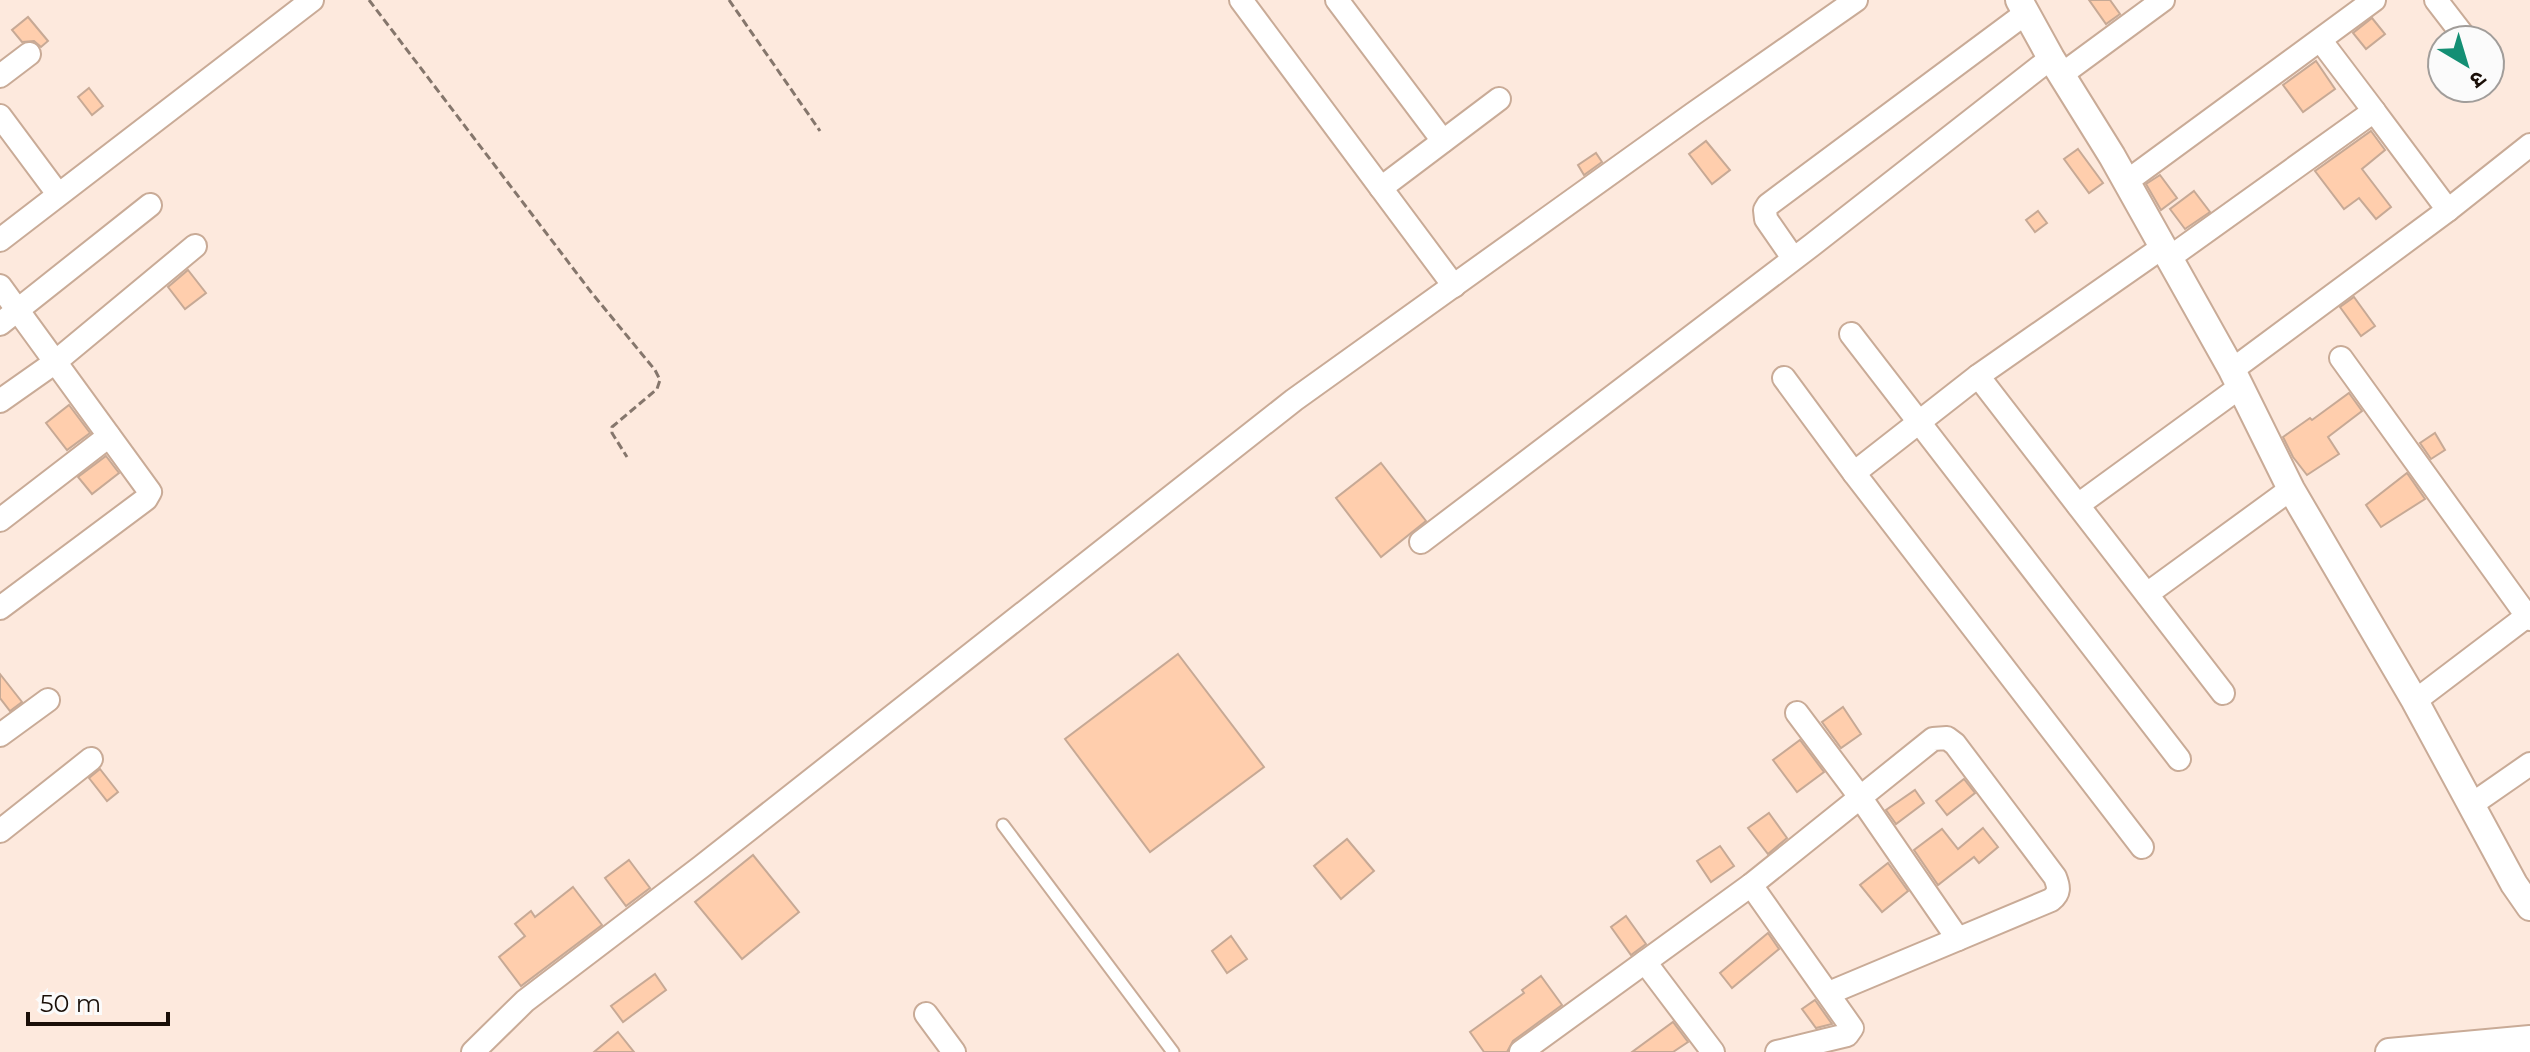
<svg xmlns="http://www.w3.org/2000/svg" width="2530" height="1052" font-family="Montserrat,'Noto Sans Devanagari',sans-serif">
	<style>
		.building { fill: #ffcead; stroke: #c7a995; stroke-width: 2 }
		.lines { fill: none; stroke-linecap: round; stroke-linejoin: round }
		.service-casing { stroke: #c9ab97; stroke-width: 15 }
		.minor-casing { stroke: #c9ab97; stroke-width: 26 }
		.tertiary-casing { stroke: #c9ab97; stroke-width: 30 }
		.path { stroke: #85766c; stroke-width: 3; stroke-dasharray: 8 4; stroke-linecap: butt }
		.service { stroke: #fff; stroke-width: 11 }
		.minor { stroke: #fff; stroke-width: 22 }
		.tertiary { stroke: #fff; stroke-width: 26 }
	</style>
	<rect width="100%" height="100%" fill="#fde9dd"/>
	<!-- building -->
	<g class="building">
		<polygon points="2089,0 2110,0 2120,14 2106,24"/>
		<polygon points="28,17 48,41 41,47 34,41 22,42 12,30"/>
		<polygon points="2372,18 2385,34 2366,49 2353,33"/>
		<polygon points="2316,61 2335,89 2303,112 2283,85"/>
		<polygon points="89,88 103,106 92,115 78,97"/>
		<polygon points="2371,131 2385,150 2362,169 2391,207 2376,219 2359,198 2344,209 2315,171"/>
		<polygon points="1706,141 1730,170 1712,184 1689,154"/>
		<polygon points="2078,149 2103,183 2089,193 2064,159"/>
		<polygon points="1596,153 1602,162 1584,175 1578,165"/>
		<polygon points="2160,175 2177,198 2161,210 2146,184"/>
		<polygon points="2194,191 2210,212 2185,229 2170,209"/>
		<polygon points="2038,211 2047,223 2035,232 2026,220"/>
		<polygon points="188,270 206,293 185,309 168,287"/>
		<polygon points="2354,297 2375,326 2361,336 2340,307"/>
		<polygon points="2349,393 2362,411 2328,437 2339,454 2307,475 2293,457 2283,437 2310,418 2312,420"/>
		<polygon points="69,405 90,433 67,450 46,423"/>
		<polygon points="2435,433 2445,450 2431,459 2420,443"/>
		<polygon points="106,456 119,473 92,494 78,477"/>
		<polygon points="1381,463 1426,521 1381,557 1336,498"/>
		<polygon points="2407,473 2425,499 2381,527 2366,505"/>
		<polygon points="1178,654 1264,767 1150,852 1065,739"/>
		<polygon points="0,674 22,702 10,711 0,698"/>
		<polygon points="1843,707 1861,734 1841,748 1822,722"/>
		<polygon points="1800,740 1824,772 1797,792 1773,760"/>
		<polygon points="100,769 118,792 107,801 89,778"/>
		<polygon points="1964,779 1975,793 1947,815 1936,801"/>
		<polygon points="1915,790 1924,803 1896,824 1886,810"/>
		<polygon points="1769,813 1787,838 1768,854 1748,828"/>
		<polygon points="1983,828 1998,847 1979,863 1974,857 1938,885 1914,850 1942,829 1958,849"/>
		<polygon points="1347,839 1374,871 1341,899 1314,866"/>
		<polygon points="1720,846 1734,866 1711,882 1697,861"/>
		<polygon points="753,855 799,912 742,959 695,902"/>
		<polygon points="629,860 650,888 626,906 605,878"/>
		<polygon points="1888,863 1908,891 1882,912 1860,885"/>
		<polygon points="573,887 602,925 521,986 499,957 525,936 515,924 531,911 535,917"/>
		<polygon points="1626,916 1646,944 1631,955 1611,927"/>
		<polygon points="1768,933 1779,949 1732,988 1720,973"/>
		<polygon points="1231,936 1247,959 1227,973 1212,951"/>
		<polygon points="655,974 666,990 623,1022 611,1006"/>
		<polygon points="1541,976 1562,1005 1513,1041 1507,1052 1484,1052 1470,1032 1524,993 1522,990"/>
		<polygon points="1815,1000 1832,1024 1816,1028 1802,1009"/>
		<polygon points="1673,1022 1688,1042 1673,1052 1632,1052"/>
		<polygon points="618,1032 634,1052 594,1052"/>
	</g>
	<g class="lines">
		<!-- service casing -->
		<g class="service-casing">
			<polyline id="service" points="1003,825 1173,1052"/>
		</g>
		<!-- minor casing -->
		<g class="minor-casing">
			<g id="minor">
				<polyline points="1241,0 1454,286"/>
				<polyline points="1337,0 1443,141"/>
				<polyline points="2436,0 2466,39"/>
				<polyline points="2321,41 2374,111"/>
				<polyline points="2061,75 2163,0"/>
				<polyline points="0,76 29,54"/>
				<polyline points="0,116 58,194"/>
				<polyline points="2126,182 2374,0"/>
				<polyline points="1381,188 1499,99"/>
				<polyline points="0,240 312,0"/>
				<polyline points="1793,258 1766,219 1765,210 1768,205 2026,13"/>
				<polyline points="2169,258 2374,111 2448,210"/>
				<polyline points="0,286 150,492 146,499 0,608"/>
				<polyline points="0,324 150,205"/>
				<polyline points="1851,334 2179,759"/>
				<polyline points="2341,358 2527,616"/>
				<polyline points="2232,370 2448,210 2530,145"/>
				<polyline points="1978,376 2223,693"/>
				<polyline points="1784,378 1854,473"/>
				<polyline points="0,401 54,363 195,246"/>
				<polyline points="2078,505 2240,387"/>
				<polyline points="0,520 109,436"/>
				<polyline points="1421,542 1812,245 2051,58"/>
				<polyline points="2147,594 2291,489"/>
				<polyline points="2415,701 2527,616 2530,619"/>
				<polyline points="0,735 48,700"/>
				<polyline points="2471,805 2530,764"/>
				<polyline points="0,831 91,759"/>
				<polyline points="2142,847 1854,473 1978,376 2163,247"/>
				<polyline points="1751,885 1852,1028 1847,1035 1777,1052"/>
				<polyline points="1645,962 1713,1052"/>
				<polyline points="1829,993 1958,939"/>
				<polyline points="926,1014 954,1052"/>
				<polyline points="473,1052 525,1001 701,867 1294,400 1693,114 1856,0"/>
				<path d="M1521,1052L1751,885L1933,739L1947,738L1955,744L2055,877C2059,887 2060,893 2051,900L1958,939L1860,797L1797,713"/>
			</g>
		</g>
		<!-- tertiary casing -->
		<g class="tertiary-casing">
			<g id="tertiary">
				<polyline points="2019,0 2051,58 2112,156 2232,370 2291,489 2415,701 2514,884 2530,907"/>
				<polyline points="2389,1052 2530,1039"/>
			</g>
		</g>
		<!-- path -->
		<g class="path">
			<polyline points="369,0 591,292 655,370 660,380 657,389 612,427 612,433 627,457"/>
			<polyline points="729,0 820,131"/>
		</g>
		<!-- service -->
		<use href="#service" class="service"/>
		<!-- minor -->
		<use href="#minor" class="minor"/>
		<!-- tertiary -->
		<use href="#tertiary" class="tertiary"/>
	</g>
	<!-- north arrow -->
	<g transform="translate(2466 64) rotate(142)"><circle r="38" fill="#fbfbfb" stroke="#a19d9a" stroke-width="2"/>
	<path d="M0-6L14 30L0 20L-14 30Z" fill="#148f74"/>
	<text y="-12" font-size="22" font-weight="bold" text-anchor="middle" fill="#1a0f08">उ</text>
	</g>
	<!-- scale -->
	<path d="M28 1012v12h140v-12" fill="none" stroke="#1a0f08" stroke-width="4"/>
	<text x="40" y="1012" font-size="24" fill="#1a0f08" stroke="#fbfbfb" stroke-width="6" paint-order="stroke">50 m</text>
</svg>
